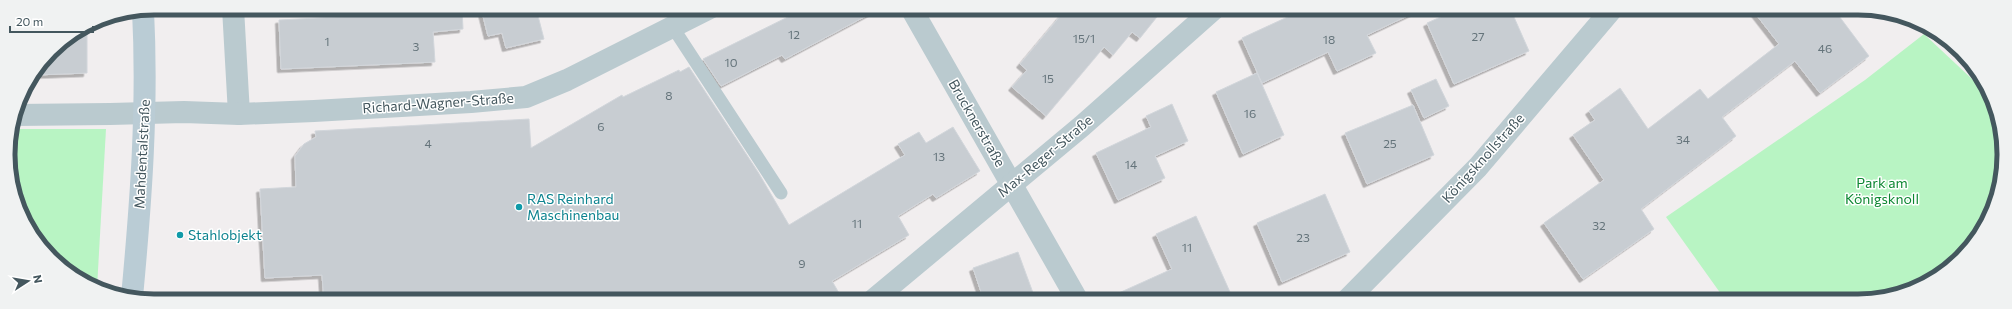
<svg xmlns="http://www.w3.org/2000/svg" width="2012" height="309" font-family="Commissioner,sans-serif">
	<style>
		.green { fill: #b8f4c3 }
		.building { fill: #c8cdd2; stroke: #d2d6db; filter: url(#shadow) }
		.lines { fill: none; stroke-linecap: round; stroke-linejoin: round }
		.lane { stroke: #bacacf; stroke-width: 13 }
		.street { stroke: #bacacf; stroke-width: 22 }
		.secondary { stroke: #baccd5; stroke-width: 22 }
		.culture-dot { fill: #0f9aa8; stroke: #fff; stroke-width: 1.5 }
		.labels { text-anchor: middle; stroke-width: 3; stroke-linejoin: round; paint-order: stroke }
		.number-label { font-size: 12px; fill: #65747b }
		.street-label { font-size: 14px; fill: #44575e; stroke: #fff }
		.park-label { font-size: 14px; fill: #0d8732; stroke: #fff }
		.culture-label { font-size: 14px; fill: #0d838f; stroke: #fff; text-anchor: start }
		.rim { fill: none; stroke: #44575e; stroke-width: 5 }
	</style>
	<defs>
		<filter id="shadow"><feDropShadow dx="-3.5" dy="3.5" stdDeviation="0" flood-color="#0004"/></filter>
	</defs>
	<rect width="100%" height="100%" fill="#f1eeef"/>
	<!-- green -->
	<g class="green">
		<polygon points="1924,34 1988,94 1996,108 2004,164 1993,211 1961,258 1922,286 1867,301 1726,301 1666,217 1865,80"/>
		<polygon points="12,129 106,129 97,288 89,286 44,251 16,201 8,145"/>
	</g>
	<!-- building -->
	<g class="building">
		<polygon points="412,8 462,8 463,29 433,32 435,62 281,69 279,20 395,14 395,13 412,11"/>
		<polygon points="481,8 536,8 544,39 506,48 502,33 488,36"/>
		<polygon points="806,8 881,8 785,59 782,55 721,86 703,59"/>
		<polygon points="1067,8 1164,8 1140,38 1132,32 1113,55 1104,47 1046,116 1012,87 1027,70 1020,64"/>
		<polygon points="1307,8 1424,8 1367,35 1376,53 1337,71 1328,52 1262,83 1242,38"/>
		<polygon points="1461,8 1510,8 1529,51 1454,84 1427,23"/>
		<polygon points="1751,8 1833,8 1869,56 1820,93 1795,61 1722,117 1736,136 1641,209 1654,229 1583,279 1544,223 1604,180 1573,135 1595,120 1589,111 1620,88 1648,129 1700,89 1708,99 1779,44"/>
		<polygon points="87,27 87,73 35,75 51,51"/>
		<polygon points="689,67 758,172 789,225 905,155 898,144 919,132 926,143 953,127 980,171 936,198 933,194 898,216 909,235 832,281 839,293 827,301 324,301 322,275 265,278 260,189 296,187 295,156 304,144 316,137 315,131 529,119 531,148 622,95 623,97 679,70 680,72"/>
		<polygon points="1257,73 1284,135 1243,154 1216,92"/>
		<polygon points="1436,79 1449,106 1424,118 1411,90"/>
		<polygon points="1172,104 1188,141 1155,156 1165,178 1118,200 1096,153 1151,127 1146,116"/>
		<polygon points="1413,105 1434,155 1367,184 1345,133"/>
		<polygon points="1325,194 1350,252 1282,282 1257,223"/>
		<polygon points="1196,216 1234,301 1101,301 1172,269 1156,234"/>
		<polygon points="1018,252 1036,301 984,301 973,268"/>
	</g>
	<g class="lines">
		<!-- lane -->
		<polyline class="lane" points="672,26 781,193"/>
		<!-- street -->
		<g class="street">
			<polyline points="233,8 239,114"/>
			<polyline points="911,8 1078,301"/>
			<polyline points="15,115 110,114 184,112 239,114 314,111 471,102 526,97 567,80 710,8"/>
			<polyline points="872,301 1082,126 1215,8"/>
			<polyline points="1346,301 1478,167 1613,8"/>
		</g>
		<!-- secondary -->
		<path class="secondary" d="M132,297C141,201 148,107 143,10"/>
	</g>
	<!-- markers -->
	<g class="culture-dot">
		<circle cx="519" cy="207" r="4"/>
		<circle cx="180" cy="235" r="4"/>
	</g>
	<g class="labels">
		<!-- number labels -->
		<g class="number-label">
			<text x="794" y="39">12</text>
			<text x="1478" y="41">27</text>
			<text x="1084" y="43">15/1</text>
			<text x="1329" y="44">18</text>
			<text x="327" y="46">1</text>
			<text x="416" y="51">3</text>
			<text x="1825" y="53">46</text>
			<text x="731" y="67">10</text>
			<text x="1048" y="83">15</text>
			<text x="669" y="100">8</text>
			<text x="1250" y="118">16</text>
			<text x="601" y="131">6</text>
			<text x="1683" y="144">34</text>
			<text x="428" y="148">4</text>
			<text x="1390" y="148">25</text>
			<text x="939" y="161">13</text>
			<text x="1131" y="169">14</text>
			<text x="857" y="228">11</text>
			<text x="1599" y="230">32</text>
			<text x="1303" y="242">23</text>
			<text x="1187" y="252">11</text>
			<text x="802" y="268">9</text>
		</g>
		<!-- street labels -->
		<g class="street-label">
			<text transform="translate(438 103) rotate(-4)" y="5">Richard-Wagner-Straße</text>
			<text transform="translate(977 123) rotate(60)" y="5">Brucknerstraße</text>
			<text transform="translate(142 154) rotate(-87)" y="5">Mahdentalstraße</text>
			<text transform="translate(1045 156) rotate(-40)" y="5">Max-Reger-Straße</text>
			<text transform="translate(1483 158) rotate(-48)" y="5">Königsknollstraße</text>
		</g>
		<!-- park labels -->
		<g class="park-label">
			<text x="1882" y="188">Park am<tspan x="1882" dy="16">Königsknoll</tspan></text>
		</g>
		<!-- culture labels -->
		<g class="culture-label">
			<text x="527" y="204">RAS Reinhard<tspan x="527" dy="16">Maschinenbau</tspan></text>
			<text x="188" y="240">Stahlobjekt</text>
		</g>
	</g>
	<!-- crop -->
	<path d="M0 0H2012V309H0ZM154 15H1858A139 139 0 0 1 1997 154V155A139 139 0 0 1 1858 294H154A139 139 0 0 1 15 155V154A139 139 0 0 1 154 15Z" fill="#f0f2f2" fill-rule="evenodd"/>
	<path class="rim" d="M154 15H1858A139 139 0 0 1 1997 154V155A139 139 0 0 1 1858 294H154A139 139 0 0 1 15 155V154A139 139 0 0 1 154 15Z"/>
	<!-- north arrow -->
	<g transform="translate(28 281) rotate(78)" stroke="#ffffff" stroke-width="3" paint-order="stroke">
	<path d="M0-3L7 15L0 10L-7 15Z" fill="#44575e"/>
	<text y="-6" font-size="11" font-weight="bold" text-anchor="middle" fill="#44575e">N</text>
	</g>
	<!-- scale -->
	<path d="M10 26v6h83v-6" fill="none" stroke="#44575e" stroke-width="2"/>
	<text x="16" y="26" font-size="12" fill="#44575e" stroke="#ffffff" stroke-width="3" paint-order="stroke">20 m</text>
</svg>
